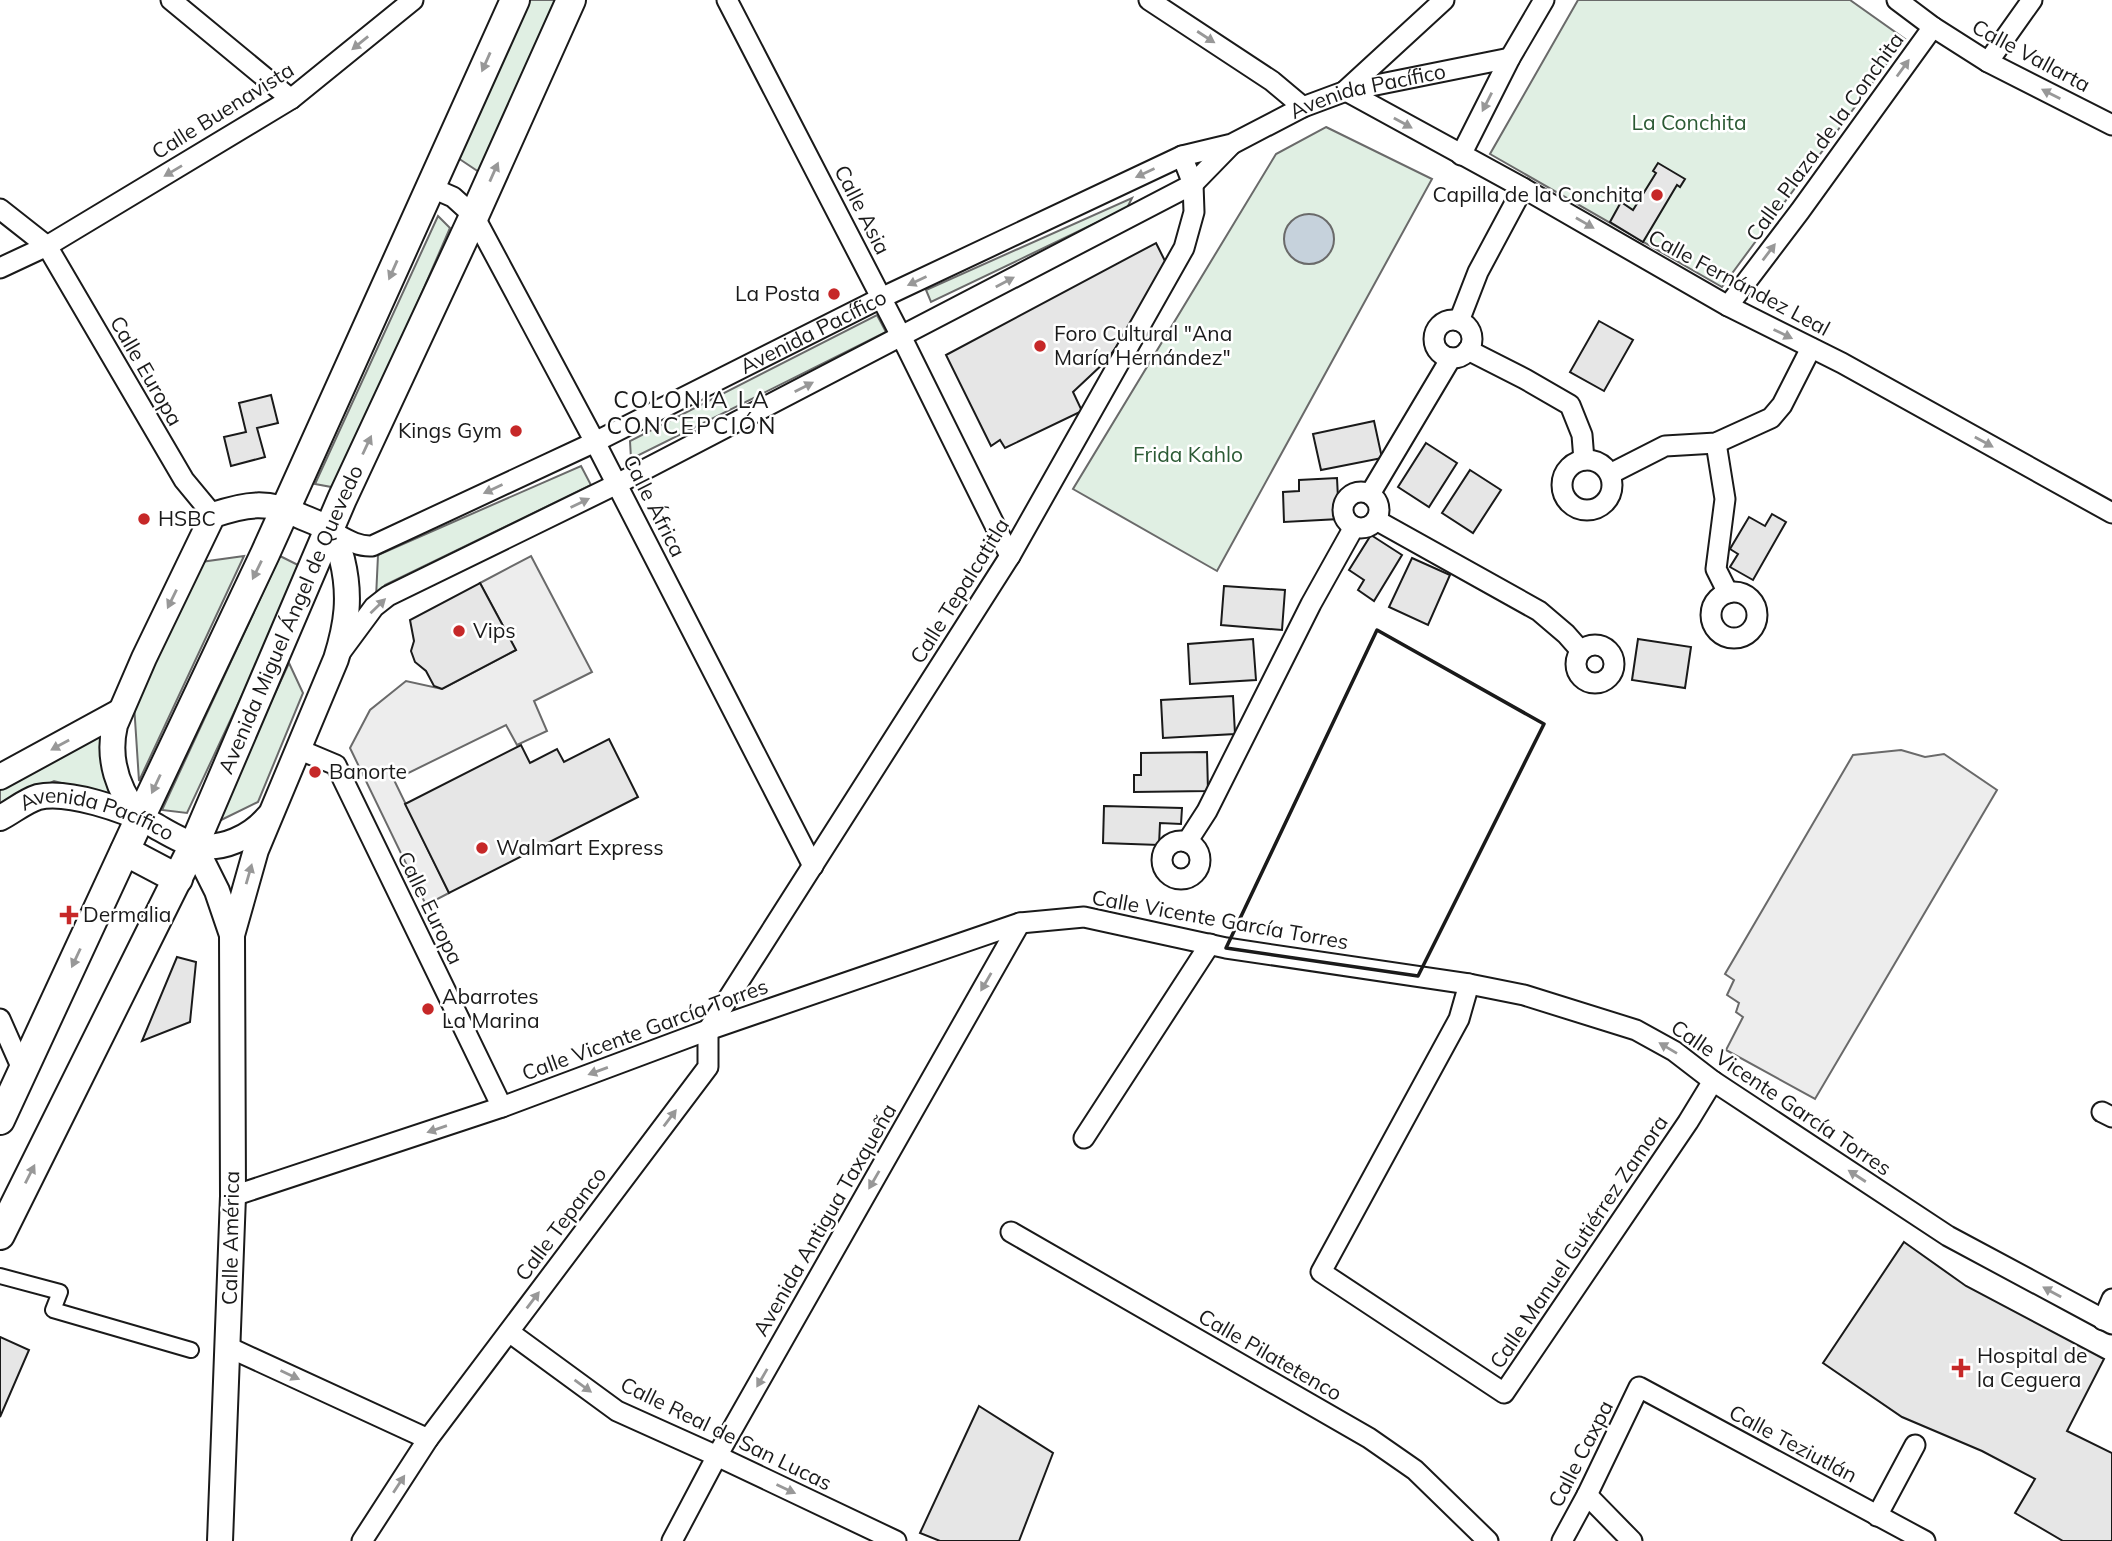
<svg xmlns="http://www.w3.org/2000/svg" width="2112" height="1541" font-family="Mulish,sans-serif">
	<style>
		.green { fill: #e0efe3; stroke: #6a6a6a; stroke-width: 2 }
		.parking { fill: #ededed; stroke: #6a6a6a; stroke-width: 2 }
		.water { fill: #c6d2dc; stroke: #6a6a6a; stroke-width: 2 }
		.building { fill: #e6e6e6; stroke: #1a1a1a; stroke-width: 2 }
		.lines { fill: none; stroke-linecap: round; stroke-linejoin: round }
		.pedestrian-casing { stroke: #1a1a1a; stroke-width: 18 }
		.minor-casing { stroke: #1a1a1a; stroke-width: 23 }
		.tertiary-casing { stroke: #1a1a1a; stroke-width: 28 }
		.secondary-casing { stroke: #1a1a1a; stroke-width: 32 }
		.pedestrian { stroke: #fff; stroke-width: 14 }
		.minor { stroke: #fff; stroke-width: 19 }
		.tertiary { stroke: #fff; stroke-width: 24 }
		.secondary { stroke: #fff; stroke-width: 28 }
		.wall { stroke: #1a1a1a; stroke-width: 3.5 }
		.oneway { fill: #989898 }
		.poi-dot { fill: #c62828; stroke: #fff; stroke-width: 2.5 }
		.labels { text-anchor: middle; stroke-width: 5; stroke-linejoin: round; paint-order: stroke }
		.street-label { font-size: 21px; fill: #1a1a1a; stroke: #fff }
		.park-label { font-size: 21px; fill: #2b5a34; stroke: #fff }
		.poi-label { font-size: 21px; fill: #1a1a1a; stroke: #fff; text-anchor: start }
		.neighbourhood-label { font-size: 23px; letter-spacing: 2px; fill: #1a1a1a; stroke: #fff }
	</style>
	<rect width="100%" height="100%" fill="#fff"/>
	<!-- green -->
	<g class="green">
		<polygon points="526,0 557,0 479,172 455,156"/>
		<polygon points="1578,0 1850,0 1905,39 1722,287 1490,154"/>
		<polygon points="1326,127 1432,179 1217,571 1073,489 1276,154"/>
		<polygon points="1132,198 1127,208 931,302 926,290"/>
		<polygon points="438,216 450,228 337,488 315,484"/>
		<polygon points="877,315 886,332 631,459 630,441"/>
		<polygon points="581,466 591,485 385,585 376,598 378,555"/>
		<polygon points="244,556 139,781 134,704 201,562"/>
		<polygon points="280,556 302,567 187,813 162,810"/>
		<polygon points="289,663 303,693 258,802 215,823"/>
		<polygon points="103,734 112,796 54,781 0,808 0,788"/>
	</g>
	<!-- parking -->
	<g class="parking">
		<polygon points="531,556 592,672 534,701 547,731 517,745 506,725 394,780 449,893 426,905 350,748 370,710 406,681 442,689 516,650 480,583"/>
		<polygon points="1901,750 1925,757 1944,754 1997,790 1815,1099 1726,1050 1743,1017 1736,1012 1739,1003 1727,995 1734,980 1725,974 1853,755"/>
	</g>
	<!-- water -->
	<circle class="water" cx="1309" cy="239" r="25"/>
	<!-- building -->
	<g class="building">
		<polygon points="1658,163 1685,179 1680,187 1677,185 1643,242 1610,222 1621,202 1633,210 1656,173 1653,171"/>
		<polygon points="1156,243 1166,263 1124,336 1106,361 1073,392 1082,411 1005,448 1000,440 991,446 946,355"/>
		<polygon points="1599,321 1633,340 1604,391 1570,372"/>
		<polygon points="271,395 278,423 257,428 265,457 231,466 224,437 246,432 239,403"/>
		<polygon points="1374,421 1382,458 1321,470 1313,434"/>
		<polygon points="1426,443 1457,463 1429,507 1398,487"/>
		<polygon points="1470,470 1501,490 1473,533 1442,513"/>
		<polygon points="1337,478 1339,519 1284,522 1283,492 1299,491 1299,480"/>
		<polygon points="1772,514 1786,522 1753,580 1730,567 1738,554 1730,549 1749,517 1765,526"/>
		<polygon points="1371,535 1402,555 1374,601 1358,590 1364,580 1349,570"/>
		<polygon points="1412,558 1450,575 1428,625 1389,607"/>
		<polygon points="480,583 516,650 442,689 434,686 426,671 415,662 411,651 414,641 410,620"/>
		<polygon points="1224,586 1285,590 1282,630 1221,625"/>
		<polygon points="1253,639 1256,680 1190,684 1188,644"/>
		<polygon points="1638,639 1691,647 1685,688 1632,680"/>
		<polygon points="1233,696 1235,734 1163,738 1161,700"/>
		<polygon points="609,739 638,797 449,893 405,804 521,745 530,763 557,749 564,762"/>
		<polygon points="1207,752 1208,791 1134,792 1134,775 1141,775 1141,753"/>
		<polygon points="1104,806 1182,808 1181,824 1160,823 1159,845 1103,843"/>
		<polygon points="177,957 196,962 190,1022 142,1041"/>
		<polygon points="1904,1242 1966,1286 2104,1359 2067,1431 2112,1453 2112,1541 2063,1541 2015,1513 2035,1479 1982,1451 1902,1417 1823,1363"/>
		<polygon points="0,1337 29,1350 0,1417"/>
		<polygon points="979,1406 1053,1453 1019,1541 940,1541 920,1533"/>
	</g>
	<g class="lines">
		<!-- pedestrian casing -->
		<g class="pedestrian-casing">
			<polyline id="pedestrian" points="0,1276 60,1292 53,1310 191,1350"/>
		</g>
		<!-- minor casing -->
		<g class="minor-casing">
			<g id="minor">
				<polyline points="171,0 291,99"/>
				<polyline points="727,0 901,336 1010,556"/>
				<polyline points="1149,0 1272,81 1303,107"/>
				<polyline points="1897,0 1933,27 1988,62 2112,125"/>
				<polyline points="1988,62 2032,0"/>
				<polyline points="1346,90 1444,0"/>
				<polyline points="1346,91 1523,188 1728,306 1842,363 2112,513"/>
				<polyline points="1461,155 1510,58 1544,0"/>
				<polyline points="430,187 453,197 474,216 595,442 813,866"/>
				<polyline points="0,209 47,246 184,480 213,515"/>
				<polyline points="0,268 47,246 291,99 413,0"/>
				<polyline points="1728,306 1800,211 1933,27"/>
				<circle cx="1453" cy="339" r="19"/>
				<polyline points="1459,321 1478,272 1523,188"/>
				<polyline points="1468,350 1525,379 1570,405 1582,435 1584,460"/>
				<polyline points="1716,443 1725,499 1716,569 1728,593"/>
				<circle cx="1587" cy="485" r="25"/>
				<polyline points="1610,474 1665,446 1716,443 1771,418 1782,405 1811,348"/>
				<circle cx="1361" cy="510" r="18"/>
				<polyline points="1370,494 1451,358"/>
				<polyline points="1376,520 1539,611 1566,634 1581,651"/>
				<path id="s1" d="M329,530C343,537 356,547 372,546L595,442L881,298L1182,156L1232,144L1303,107L1346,91L1510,58"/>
				<circle cx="1734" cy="615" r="23"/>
				<circle cx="1595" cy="664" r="19"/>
				<polyline points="340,653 374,607 388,596 617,484 1193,184 1231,145"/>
				<polyline points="298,749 336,765 502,1107"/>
				<circle cx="1181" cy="860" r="19"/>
				<polyline points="1187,842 1207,811 1311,604 1354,527"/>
				<polyline points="1469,984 1459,1019 1321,1272 1504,1393 1688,1122 1713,1081"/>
				<polyline points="0,1019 23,1071"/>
				<polyline points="708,1030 1010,556 1184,248 1194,212 1193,184 1182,156"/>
				<polyline points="2102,1112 2112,1117"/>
				<polyline points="1084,1138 1210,944"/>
				<polyline points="233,1196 502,1107 708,1030 1020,923 1084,917 1226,948 1469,984 1524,995 1636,1030 1674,1051 1713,1081 1948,1236 2112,1324"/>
				<polyline points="1011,1232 1369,1438 1415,1470 1488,1541"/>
				<polyline points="2103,1320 2112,1299"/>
				<polyline points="509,1332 617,1411 717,1456 896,1541"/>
				<polyline points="228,1347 428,1439"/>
				<polyline points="1587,1495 1632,1541"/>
				<polyline points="1877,1516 1915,1445"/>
				<polyline points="362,1541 428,1439 708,1067 708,1030"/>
				<polyline points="672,1541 717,1456 1020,923"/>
				<polyline points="1562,1541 1587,1495 1639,1387 1925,1541"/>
			</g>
		</g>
		<!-- tertiary casing -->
		<g class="tertiary-casing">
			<g id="tertiary">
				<polyline points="0,777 119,712"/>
				<path id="s2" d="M0,818C12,812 25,801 38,797C68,790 125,810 152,824C165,831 181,842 196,845C222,851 251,837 268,817"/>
				<path d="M140,818C118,791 107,759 115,725L144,658L213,515C246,504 268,500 300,516C309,520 322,524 329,530C337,538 339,550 342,559C351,596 347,624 336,659L256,850L232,935L233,1196L220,1541"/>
				<polyline points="194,845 217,891 232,935"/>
			</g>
		</g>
		<!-- secondary casing -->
		<g class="secondary-casing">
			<g id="secondary">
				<polyline points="125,851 178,879"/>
				<polyline points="0,1120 140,818 265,554 515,0"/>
				<path id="s3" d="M0,1235L194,845L342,499L474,216L571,0"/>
			</g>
		</g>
		<!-- pedestrian -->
		<use href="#pedestrian" class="pedestrian"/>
		<!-- minor -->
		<use href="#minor" class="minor"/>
		<!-- tertiary -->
		<use href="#tertiary" class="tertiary"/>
		<!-- secondary -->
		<use href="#secondary" class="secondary"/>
		<!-- wall -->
		<polygon class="wall" points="1377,630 1544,724 1418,976 1226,948"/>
	</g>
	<!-- one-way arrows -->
	<defs><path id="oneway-solid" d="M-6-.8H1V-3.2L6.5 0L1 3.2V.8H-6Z" transform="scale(1.75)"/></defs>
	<g class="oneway">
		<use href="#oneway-solid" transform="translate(1206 37) rotate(33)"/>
		<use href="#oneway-solid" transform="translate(360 43) rotate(141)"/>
		<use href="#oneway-solid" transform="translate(486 62) rotate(114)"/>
		<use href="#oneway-solid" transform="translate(1903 68) rotate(-54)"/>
		<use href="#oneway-solid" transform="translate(2051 94) rotate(-153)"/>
		<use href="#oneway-solid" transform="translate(1487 102) rotate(117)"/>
		<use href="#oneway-solid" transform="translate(1403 123) rotate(29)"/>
		<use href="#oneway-solid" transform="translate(173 171) rotate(149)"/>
		<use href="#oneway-solid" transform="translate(494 172) rotate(-66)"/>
		<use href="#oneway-solid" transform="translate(1145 173) rotate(155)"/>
		<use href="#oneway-solid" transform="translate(1585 223) rotate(30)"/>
		<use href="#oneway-solid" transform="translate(1769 252) rotate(-53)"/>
		<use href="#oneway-solid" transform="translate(393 270) rotate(114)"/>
		<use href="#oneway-solid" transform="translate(917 281) rotate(155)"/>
		<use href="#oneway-solid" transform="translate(1005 282) rotate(-28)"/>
		<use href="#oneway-solid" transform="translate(1783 334) rotate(26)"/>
		<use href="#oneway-solid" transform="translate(804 387) rotate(-27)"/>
		<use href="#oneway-solid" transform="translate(1984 442) rotate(29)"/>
		<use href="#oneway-solid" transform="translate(367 445) rotate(-65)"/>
		<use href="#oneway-solid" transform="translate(493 489) rotate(155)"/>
		<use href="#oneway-solid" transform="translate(580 503) rotate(-26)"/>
		<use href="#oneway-solid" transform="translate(257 570) rotate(116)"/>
		<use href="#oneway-solid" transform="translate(172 599) rotate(116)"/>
		<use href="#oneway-solid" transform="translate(378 606) rotate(-44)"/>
		<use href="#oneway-solid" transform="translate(60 745) rotate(151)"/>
		<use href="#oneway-solid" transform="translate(156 784) rotate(115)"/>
		<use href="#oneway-solid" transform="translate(249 874) rotate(-74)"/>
		<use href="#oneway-solid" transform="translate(76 958) rotate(115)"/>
		<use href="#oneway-solid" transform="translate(986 982) rotate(120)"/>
		<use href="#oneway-solid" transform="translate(1668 1048) rotate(-149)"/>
		<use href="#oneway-solid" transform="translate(598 1071) rotate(160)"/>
		<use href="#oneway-solid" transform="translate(670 1118) rotate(-53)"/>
		<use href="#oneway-solid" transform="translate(437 1129) rotate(161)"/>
		<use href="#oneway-solid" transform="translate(30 1174) rotate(-63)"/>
		<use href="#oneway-solid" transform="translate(1857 1176) rotate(-147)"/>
		<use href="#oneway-solid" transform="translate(874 1180) rotate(120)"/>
		<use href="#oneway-solid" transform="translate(2052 1292) rotate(-151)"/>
		<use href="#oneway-solid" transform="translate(533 1300) rotate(-53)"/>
		<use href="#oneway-solid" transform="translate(290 1375) rotate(25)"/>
		<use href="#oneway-solid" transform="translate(762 1378) rotate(120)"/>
		<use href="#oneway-solid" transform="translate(583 1386) rotate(36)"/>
		<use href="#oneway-solid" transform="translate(399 1484) rotate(-57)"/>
		<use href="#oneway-solid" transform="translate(786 1489) rotate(25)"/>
	</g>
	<!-- markers -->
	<g class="poi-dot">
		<circle cx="1657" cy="195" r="7"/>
		<circle cx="834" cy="294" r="7"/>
		<circle cx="1040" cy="346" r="7"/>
		<circle cx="516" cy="431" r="7"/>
		<circle cx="144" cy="519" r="7"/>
		<circle cx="459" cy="631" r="7"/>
		<circle cx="315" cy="772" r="7"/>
		<circle cx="482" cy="848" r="7"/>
		<path d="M65.5 904.5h7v7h7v7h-7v7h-7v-7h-7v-7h7z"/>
		<circle cx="428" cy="1009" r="7"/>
		<path d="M1957.5 1357.5h7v7h7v7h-7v7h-7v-7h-7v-7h7z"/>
	</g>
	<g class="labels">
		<!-- street labels -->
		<g class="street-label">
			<text transform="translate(2031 56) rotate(28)" y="7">Calle Vallarta</text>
			<text dy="7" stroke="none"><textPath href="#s1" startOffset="1144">Avenida Pacífico</textPath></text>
			<text transform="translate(223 111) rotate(-32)" y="7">Calle Buenavista</text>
			<text transform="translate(1825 137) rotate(-54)" y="7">Calle Plaza de la Conchita</text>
			<text transform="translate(862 210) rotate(63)" y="7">Calle Asia</text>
			<text transform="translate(1739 283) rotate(28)" y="7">Calle Fernández Leal</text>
			<text dy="7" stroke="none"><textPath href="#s1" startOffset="537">Avenida Pacífico</textPath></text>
			<text transform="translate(146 371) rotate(60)" y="7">Calle Europa</text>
			<text transform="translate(654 506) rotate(63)" y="7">Calle África</text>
			<text transform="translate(960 591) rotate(-58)" y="7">Calle Tepalcatitla</text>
			<text dy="7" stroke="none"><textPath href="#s3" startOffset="681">Avenida Miguel Ángel de Quevedo</textPath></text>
			<text dy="7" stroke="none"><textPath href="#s2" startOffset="105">Avenida Pacífico</textPath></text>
			<text transform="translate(430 908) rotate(64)" y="7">Calle Europa</text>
			<text transform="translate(1220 920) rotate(10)" y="7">Calle Vicente García Torres</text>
			<text transform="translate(645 1030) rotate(-20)" y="7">Calle Vicente García Torres</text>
			<text transform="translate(1781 1098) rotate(34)" y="7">Calle Vicente García Torres</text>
			<text transform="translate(825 1220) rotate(-60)" y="7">Avenida Antigua Taxqueña</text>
			<text transform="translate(561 1224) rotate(-53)" y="7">Calle Tepanco</text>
			<text transform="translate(231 1238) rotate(-89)" y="7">Calle América</text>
			<text transform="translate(1579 1242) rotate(-56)" y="7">Calle Manuel Gutiérrez Zamora</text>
			<text transform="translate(1270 1355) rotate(30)" y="7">Calle Pilatetenco</text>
			<text transform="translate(726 1434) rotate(26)" y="7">Calle Real de San Lucas</text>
			<text transform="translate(1793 1444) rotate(28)" y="7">Calle Teziutlán</text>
			<text transform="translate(1581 1454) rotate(-63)" y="7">Calle Caxpa</text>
		</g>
		<!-- park labels -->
		<g class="park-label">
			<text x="1689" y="130">La Conchita</text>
			<text x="1188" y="462">Frida Kahlo</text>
		</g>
		<!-- poi labels -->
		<g class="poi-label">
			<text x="1643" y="202" text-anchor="end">Capilla de la Conchita</text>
			<text x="820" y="301" text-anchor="end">La Posta</text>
			<text x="1054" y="341">Foro Cultural "Ana<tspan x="1054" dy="24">María Hernández"</tspan></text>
			<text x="502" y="438" text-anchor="end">Kings Gym</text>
			<text x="158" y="526">HSBC</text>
			<text x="473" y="638">Vips</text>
			<text x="329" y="779">Banorte</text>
			<text x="496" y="855">Walmart Express</text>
			<text x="83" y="922">Dermalia</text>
			<text x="442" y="1004">Abarrotes<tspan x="442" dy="24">La Marina</tspan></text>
			<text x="1977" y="1363">Hospital de<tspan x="1977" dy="24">la Ceguera</tspan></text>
		</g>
		<!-- neighbourhood labels -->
		<g class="neighbourhood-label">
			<text x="692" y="408">COLONIA LA<tspan x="692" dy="26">CONCEPCIÓN</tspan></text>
		</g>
	</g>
</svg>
